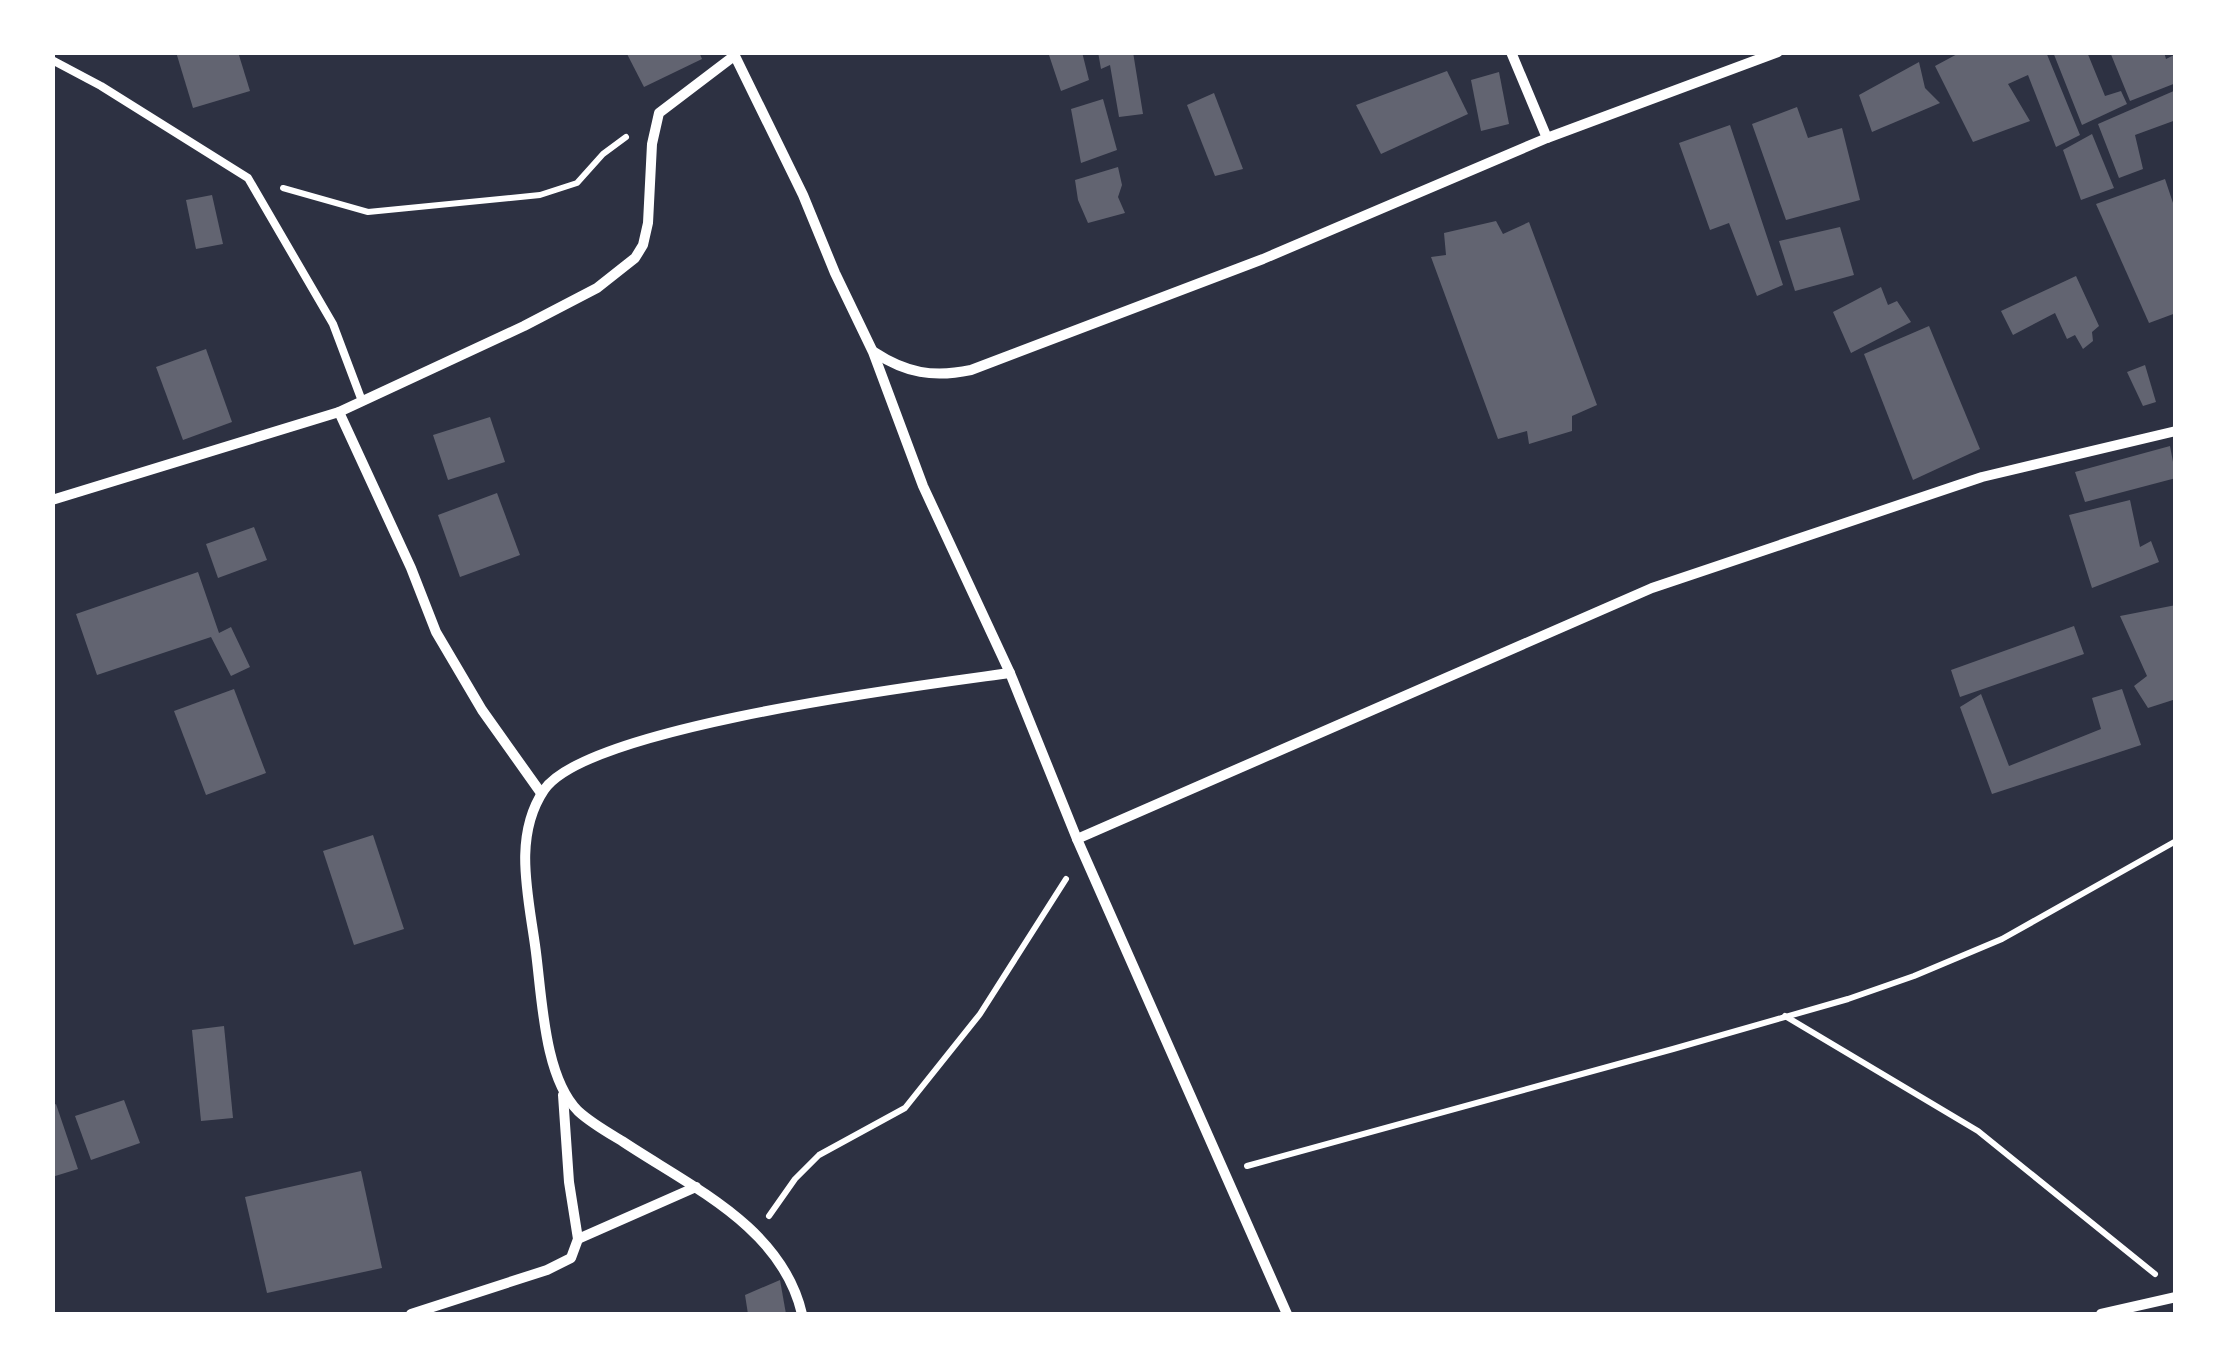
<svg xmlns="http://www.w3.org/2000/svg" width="2228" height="1367" font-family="Mulish,sans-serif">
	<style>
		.building { fill: #626471 }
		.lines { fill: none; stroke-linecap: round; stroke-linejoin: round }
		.path { stroke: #fff; stroke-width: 6 }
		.service { stroke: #fff; stroke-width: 8 }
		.minor { stroke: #fff; stroke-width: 10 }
	</style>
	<rect width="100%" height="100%" fill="#2d3142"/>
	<!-- building -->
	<g class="building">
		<polygon points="176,52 238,52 250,91 193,108"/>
		<polygon points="626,52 699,52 702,59 644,87"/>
		<polygon points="1048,52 1082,52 1089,80 1061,91"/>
		<polygon points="1098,52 1133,52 1143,114 1119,117 1110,65 1101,69"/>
		<polygon points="1961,52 2046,52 2080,135 2056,147 2028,75 2008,84 2030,121 1973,142 1935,66"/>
		<polygon points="2053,52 2087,52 2105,96 2121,91 2127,104 2082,125"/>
		<polygon points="2110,52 2164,52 2166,59 2176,54 2176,83 2130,101"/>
		<polygon points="1919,62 1925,88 1940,103 1872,132 1859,95"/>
		<polygon points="1447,71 1468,114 1381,154 1356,105"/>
		<polygon points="1499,72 1509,124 1481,131 1471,80"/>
		<polygon points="2176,90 2176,120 2135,135 2143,169 2119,178 2098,124"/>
		<polygon points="1214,93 1243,169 1215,176 1187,105"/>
		<polygon points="1103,99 1117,150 1081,163 1071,109"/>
		<polygon points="1797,107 1808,138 1842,128 1860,200 1786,220 1752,124"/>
		<polygon points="1730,125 1783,285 1757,296 1729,223 1710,230 1679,143"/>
		<polygon points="2092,134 2114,188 2081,200 2063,150"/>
		<polygon points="1118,167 1122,185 1118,197 1125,213 1088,223 1078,200 1075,180"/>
		<polygon points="2165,179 2176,212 2176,313 2149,323 2096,204"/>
		<polygon points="212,195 223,244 196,249 186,200"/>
		<polygon points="1496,221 1503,234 1529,222 1597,405 1572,416 1572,431 1529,444 1527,431 1498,439 1431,257 1446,255 1444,233"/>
		<polygon points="1840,227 1854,275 1795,291 1779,241"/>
		<polygon points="2076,276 2099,326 2092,332 2093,341 2083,349 2075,335 2067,339 2055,313 2013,335 2001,311"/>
		<polygon points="1881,287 1888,305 1897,301 1911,322 1851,353 1833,312"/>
		<polygon points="1929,326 1980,449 1913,480 1864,354"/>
		<polygon points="206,349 232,422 183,440 156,367"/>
		<polygon points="2145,365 2156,402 2143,406 2127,372"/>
		<polygon points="490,417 505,462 448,480 433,435"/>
		<polygon points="2170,446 2176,478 2085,502 2075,472"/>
		<polygon points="497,493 520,555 460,577 438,515"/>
		<polygon points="2130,500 2140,547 2151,541 2159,562 2092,588 2069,515"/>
		<polygon points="254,527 267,560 218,578 206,544"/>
		<polygon points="198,572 219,633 231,627 250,667 231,676 211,637 97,675 76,614"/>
		<polygon points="2176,605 2176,699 2148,708 2134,686 2147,676 2120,616"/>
		<polygon points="2074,626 2084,654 1960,697 1951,670"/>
		<polygon points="234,689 266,773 206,795 174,711"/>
		<polygon points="2122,689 2141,745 1992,794 1960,707 1981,694 2009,766 2101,729 2092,698"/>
		<polygon points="373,835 404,929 354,945 323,851"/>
		<polygon points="224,1026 233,1118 201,1121 192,1030"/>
		<polygon points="124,1100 140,1143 91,1160 75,1116"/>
		<polygon points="56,1104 78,1169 52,1177 52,1106"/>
		<polygon points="361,1171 382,1268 267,1293 245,1197"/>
		<polygon points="780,1280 786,1314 748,1314 745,1295"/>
	</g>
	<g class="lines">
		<!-- path -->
		<g class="path">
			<polyline points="283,188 368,212 540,195 577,183 603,154 626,137"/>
			<polyline points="1785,1016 1978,1131 2155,1274"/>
			<polyline points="1247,1166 1673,1049 1848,999 1914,976 2002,939 2176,841"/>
			<polyline points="769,1216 795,1179 819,1155 905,1108 980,1014 1066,879"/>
		</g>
		<!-- service -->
		<polyline class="service" points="52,60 101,86 248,178 333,324 362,401"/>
		<!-- minor -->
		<g class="minor">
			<polyline points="733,52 803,195 835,273 873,352 923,486 1010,673 1077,839 1287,1314"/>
			<polyline points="1511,52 1547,138"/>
			<path d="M874,352C906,373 933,378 971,370L1263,259L1547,138L1778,52"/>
			<polyline points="339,412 411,568 436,632 482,710 541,793"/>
			<polyline points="52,500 339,412 524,326 597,288 635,258 643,245 648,223 652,144 659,113 734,56"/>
			<polyline points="1077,839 1652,588 1982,477 2176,431"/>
			<polyline points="578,1239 696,1187"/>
			<polyline points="411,1314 547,1270 571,1258 578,1239 569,1182 563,1095"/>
			<path d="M802,1314C782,1227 691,1187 622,1141C607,1132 591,1123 578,1111C543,1076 542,993 535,945C528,894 513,836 544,790C587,726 925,685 1010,673"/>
			<polyline points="2101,1314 2176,1297"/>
		</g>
	</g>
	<!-- border -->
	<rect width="2228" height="1367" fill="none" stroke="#ffffff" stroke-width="110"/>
</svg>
